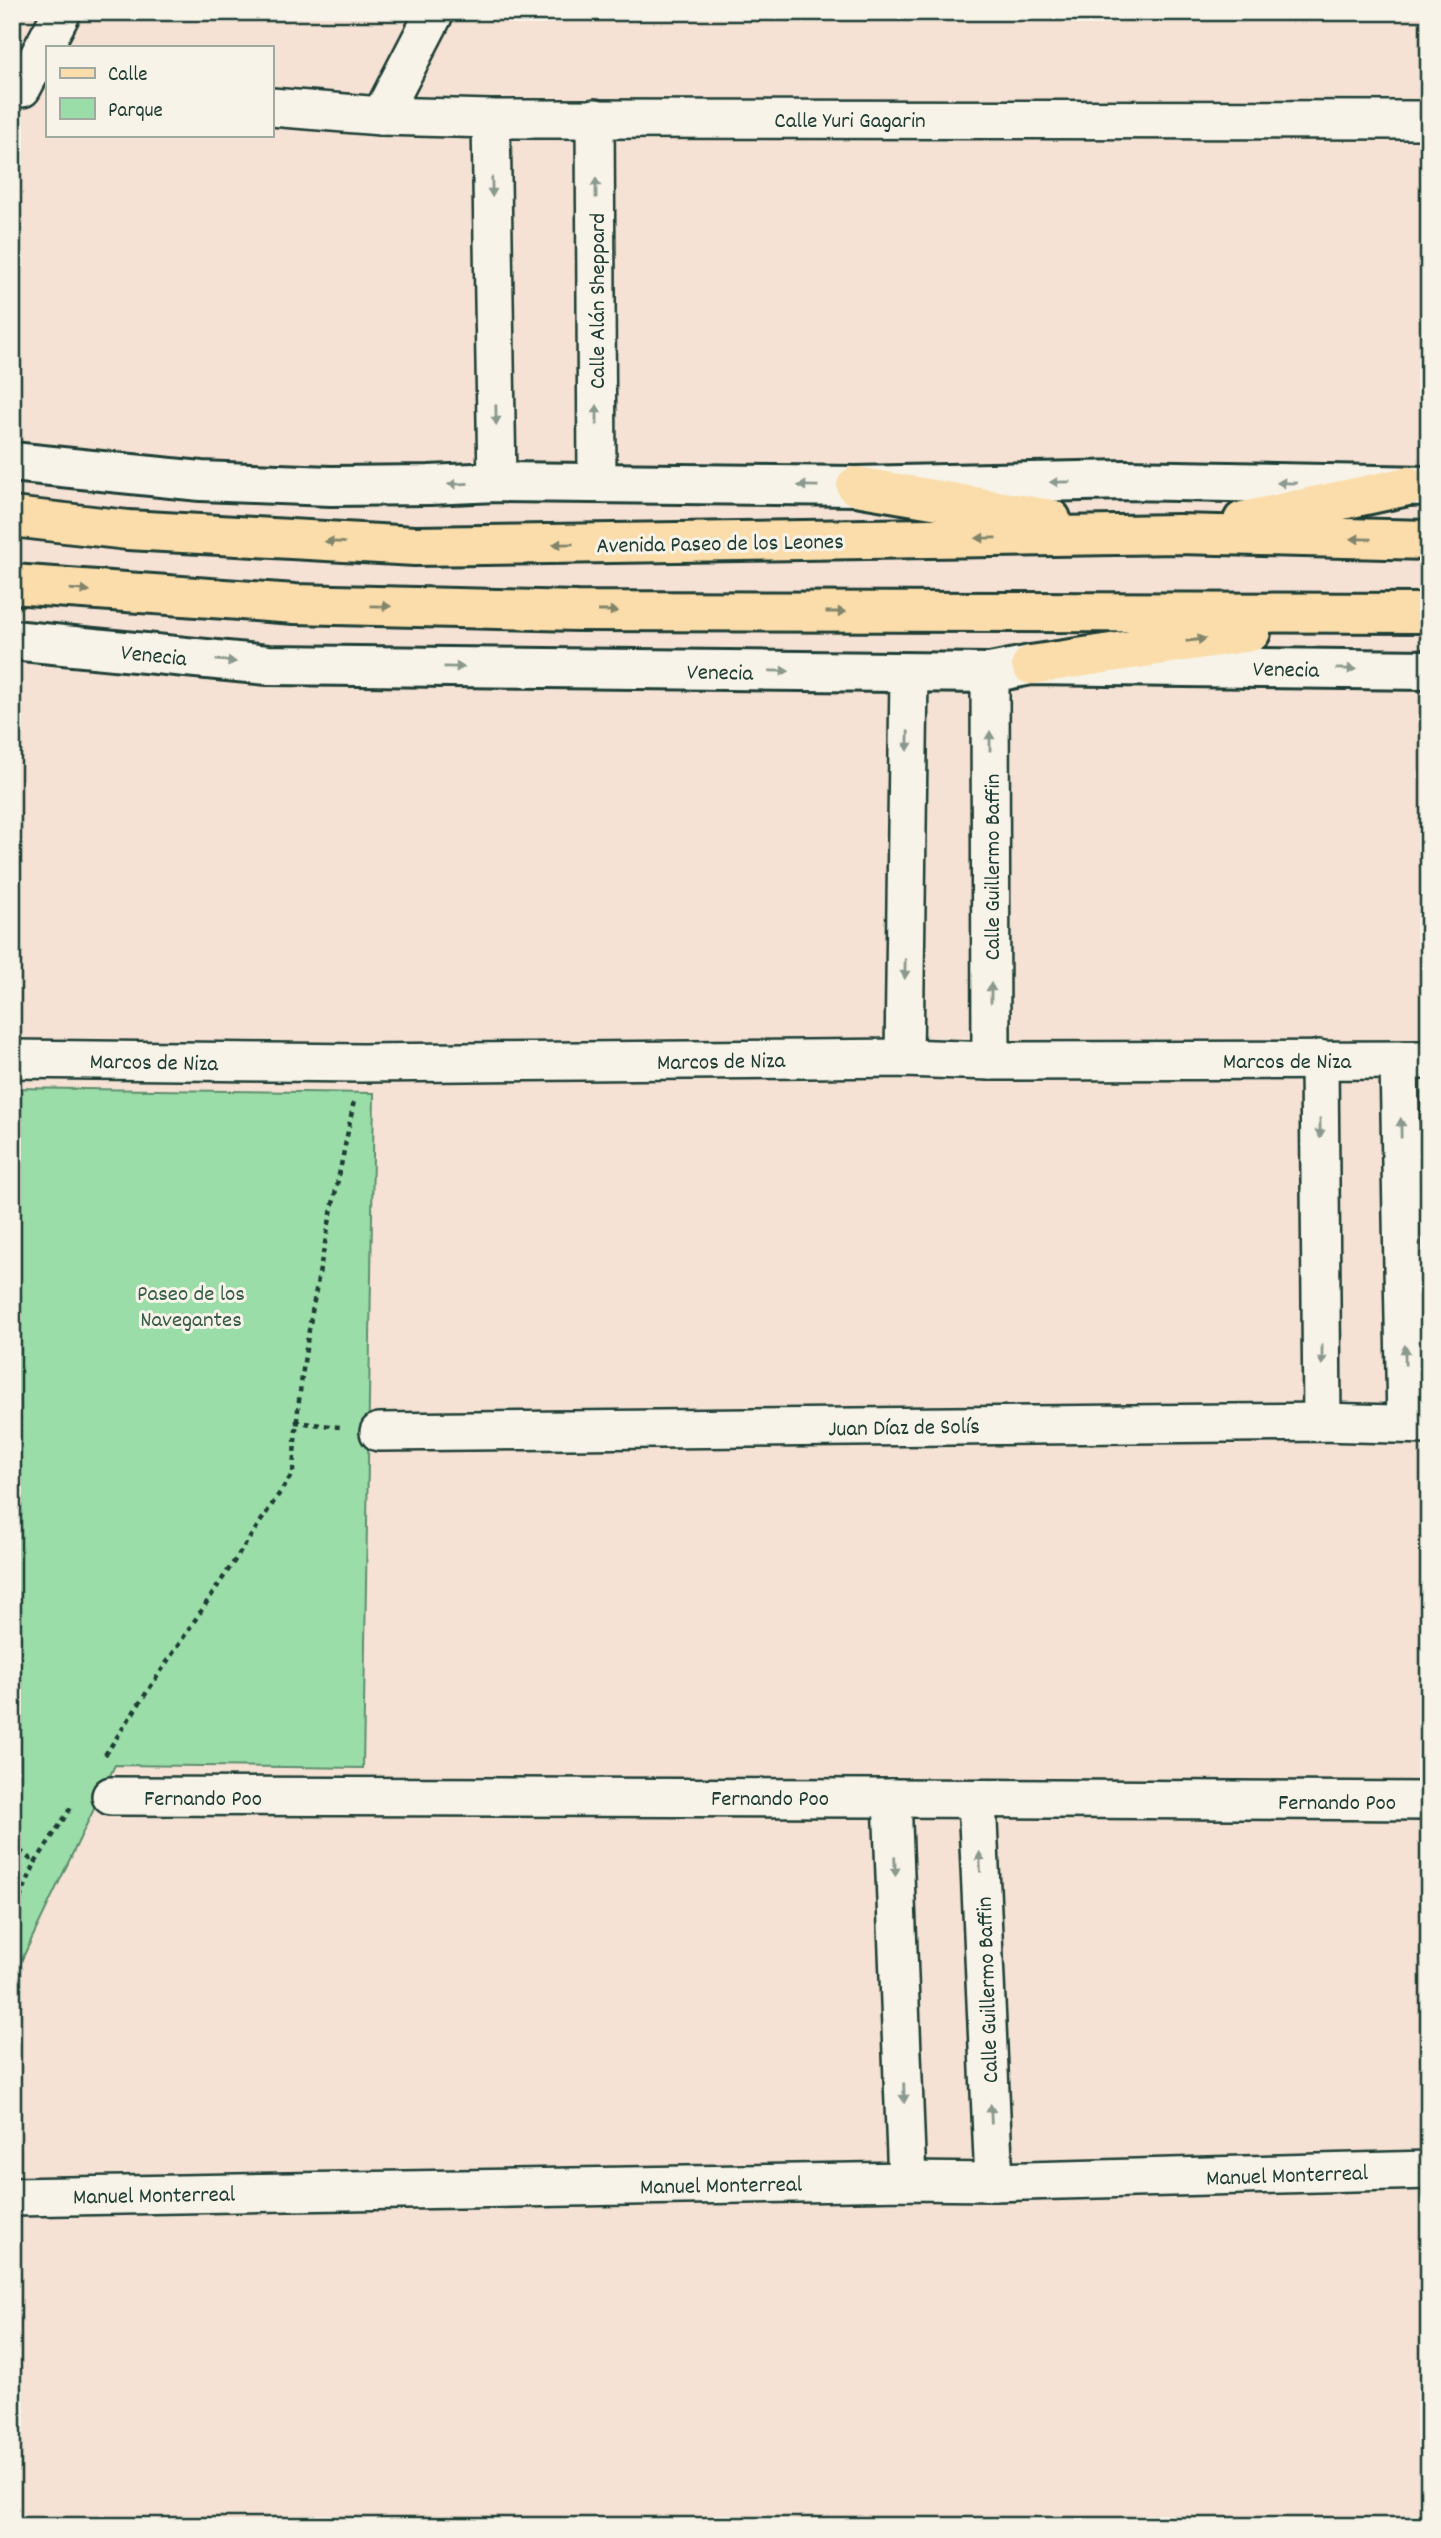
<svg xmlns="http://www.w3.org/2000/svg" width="1441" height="2538" font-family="Dekko,sans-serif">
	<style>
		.green { fill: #9bdda8; stroke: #5d8d6e; stroke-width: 2 }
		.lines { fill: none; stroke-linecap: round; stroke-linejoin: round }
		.minor-casing { stroke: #1f3d34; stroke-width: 42 }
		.tertiary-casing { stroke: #1f3d34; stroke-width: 44 }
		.primary-casing { stroke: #1f3d34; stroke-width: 44 }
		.path { stroke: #1f3d34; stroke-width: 4.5; stroke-dasharray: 5 5; stroke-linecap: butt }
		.minor { stroke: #f7f3e8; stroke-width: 37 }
		.tertiary { stroke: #f7f3e8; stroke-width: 38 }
		.primary { stroke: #faddab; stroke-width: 38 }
		.oneway { fill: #8b988e }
		.oneway2 { fill: #82856a }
		.labels { text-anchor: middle; stroke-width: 6; stroke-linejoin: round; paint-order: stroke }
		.street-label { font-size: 23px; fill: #1f3d34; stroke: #f7f3e8 }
		.park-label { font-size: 23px; fill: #385d4b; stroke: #f7f3e8 }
	</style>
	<rect width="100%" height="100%" fill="#f5e2d4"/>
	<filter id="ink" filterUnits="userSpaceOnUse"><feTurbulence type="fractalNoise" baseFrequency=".0143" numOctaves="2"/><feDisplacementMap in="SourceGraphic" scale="14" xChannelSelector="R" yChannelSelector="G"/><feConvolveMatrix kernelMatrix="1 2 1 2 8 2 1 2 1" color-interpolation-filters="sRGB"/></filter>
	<g filter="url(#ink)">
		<!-- green -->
		<polygon class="green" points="12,1088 374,1093 363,1768 115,1765 12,1980"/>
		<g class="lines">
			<!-- minor casing -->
			<g class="minor-casing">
				<g id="minor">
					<polyline points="22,88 62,12"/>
					<polyline points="271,107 381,116 491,119 1429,120"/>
					<polyline points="381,116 435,12"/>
					<polyline points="595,118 597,483"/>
					<polyline points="491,119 497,482"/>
					<polyline points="990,673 991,1061"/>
					<polyline points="904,1058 909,673"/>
					<polyline points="12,1059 362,1063 904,1058 991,1061 1429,1060"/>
					<polyline points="1319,1059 1322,1422"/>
					<polyline points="1399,1061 1406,1423"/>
					<polyline points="379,1432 1322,1422 1429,1425"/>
					<polyline points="111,1796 892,1798 1429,1801"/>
					<polyline points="892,1798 907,2181"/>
					<polyline points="977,1799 994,2182"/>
					<polyline points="12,2197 907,2181 994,2182 1429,2170"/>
				</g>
			</g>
			<!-- tertiary casing -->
			<g class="tertiary-casing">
				<g id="tertiary">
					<polyline points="12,462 201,481 331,486 429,485 497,482 856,486 1126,480 1429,486"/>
					<polyline points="12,640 268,665 990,673 1031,665 1429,670"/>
				</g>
			</g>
			<!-- primary casing -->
			<g class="primary-casing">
				<g id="primary">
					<polyline points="856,486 1051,519"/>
					<polyline points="12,517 128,530 415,546 1178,534 1429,540"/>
					<polyline points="1243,521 1408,486"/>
					<polyline points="12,584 295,604 577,611 1429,613"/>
					<polyline points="1031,665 1251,632"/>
				</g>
			</g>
			<!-- path -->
			<g class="path">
				<polyline points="295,1422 340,1427"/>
				<path d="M105,1755L293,1473C299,1347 330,1224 354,1101"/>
				<polyline points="12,1844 35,1863 72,1806"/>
				<polyline points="12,1917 35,1863"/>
			</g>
			<!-- minor -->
			<use href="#minor" class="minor"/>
			<!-- tertiary -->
			<use href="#tertiary" class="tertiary"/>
			<!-- primary -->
			<use href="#primary" class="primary"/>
		</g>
		<!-- one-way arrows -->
		<defs><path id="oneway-solid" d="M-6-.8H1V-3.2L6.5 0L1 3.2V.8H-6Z" transform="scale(1.75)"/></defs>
		<g class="oneway">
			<use href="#oneway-solid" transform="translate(492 187) rotate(89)"/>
			<use href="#oneway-solid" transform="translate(596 188) rotate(-90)"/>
			<use href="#oneway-solid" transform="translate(496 415) rotate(89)"/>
			<use href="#oneway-solid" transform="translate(597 415) rotate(-90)"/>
			<use href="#oneway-solid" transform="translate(1060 482) rotate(179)"/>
			<use href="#oneway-solid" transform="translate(1287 483) rotate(-179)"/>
			<use href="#oneway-solid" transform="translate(458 484) rotate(177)"/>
			<use href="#oneway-solid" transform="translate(808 486) rotate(-179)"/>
			<use href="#oneway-solid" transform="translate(226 661) rotate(6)"/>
			<use href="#oneway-solid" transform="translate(454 667) rotate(1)"/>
			<use href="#oneway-solid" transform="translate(1346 669) rotate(1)"/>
			<use href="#oneway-solid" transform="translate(779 671) rotate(1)"/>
			<use href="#oneway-solid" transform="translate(908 741) rotate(91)"/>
			<use href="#oneway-solid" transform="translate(990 741) rotate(-90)"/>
			<use href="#oneway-solid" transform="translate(905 969) rotate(91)"/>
			<use href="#oneway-solid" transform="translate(991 993) rotate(-90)"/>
			<use href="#oneway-solid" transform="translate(1320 1128) rotate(90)"/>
			<use href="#oneway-solid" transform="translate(1401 1128) rotate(-91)"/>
			<use href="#oneway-solid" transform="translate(1322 1355) rotate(90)"/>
			<use href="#oneway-solid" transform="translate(1405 1355) rotate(-91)"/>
			<use href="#oneway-solid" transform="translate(980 1862) rotate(-92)"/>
			<use href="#oneway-solid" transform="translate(895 1866) rotate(88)"/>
			<use href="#oneway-solid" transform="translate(904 2093) rotate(88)"/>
			<use href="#oneway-solid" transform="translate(991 2114) rotate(-92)"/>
		</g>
		<g class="oneway2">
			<use href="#oneway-solid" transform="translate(986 538) rotate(179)"/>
			<use href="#oneway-solid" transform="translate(1361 539) rotate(-179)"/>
			<use href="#oneway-solid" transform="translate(335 542) rotate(-177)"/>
			<use href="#oneway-solid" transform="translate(563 544) rotate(179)"/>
			<use href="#oneway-solid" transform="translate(80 590) rotate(5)"/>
			<use href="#oneway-solid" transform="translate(381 606) rotate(1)"/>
			<use href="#oneway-solid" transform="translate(608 611)"/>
			<use href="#oneway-solid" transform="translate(836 612)"/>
			<use href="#oneway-solid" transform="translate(1196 640) rotate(-8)"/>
		</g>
	</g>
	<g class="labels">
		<!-- street labels -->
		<g class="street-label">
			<text x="850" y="127">Calle Yuri Gagarin</text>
			<text transform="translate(596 301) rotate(-90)" y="8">Calle Alán Sheppard</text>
			<text transform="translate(720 542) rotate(-1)" y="8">Avenida Paseo de los Leones</text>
			<text transform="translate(154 654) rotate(6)" y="8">Venecia</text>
			<text transform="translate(1286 668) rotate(1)" y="8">Venecia</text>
			<text transform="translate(720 671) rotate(1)" y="8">Venecia</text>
			<text transform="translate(991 867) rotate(-90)" y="8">Calle Guillermo Baffin</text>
			<text transform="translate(721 1060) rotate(-1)" y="8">Marcos de Niza</text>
			<text x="1287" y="1068">Marcos de Niza</text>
			<text transform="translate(154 1061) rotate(1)" y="8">Marcos de Niza</text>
			<text transform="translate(904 1426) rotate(-1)" y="8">Juan Díaz de Solís</text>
			<text x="203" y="1805">Fernando Poo</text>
			<text x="770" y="1805">Fernando Poo</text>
			<text x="1337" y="1809">Fernando Poo</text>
			<text transform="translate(986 1990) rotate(-92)" y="8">Calle Guillermo Baffin</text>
			<text transform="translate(1287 2174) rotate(-2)" y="8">Manuel Monterreal</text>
			<text transform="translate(721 2184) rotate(-1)" y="8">Manuel Monterreal</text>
			<text transform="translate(154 2194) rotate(-1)" y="8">Manuel Monterreal</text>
		</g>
		<!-- park labels -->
		<g class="park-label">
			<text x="191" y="1300">Paseo de los<tspan x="191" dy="26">Navegantes</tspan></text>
		</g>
	</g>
	<!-- margin -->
	<rect width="1441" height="2538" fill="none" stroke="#f7f3e8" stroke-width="42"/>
	<rect x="21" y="21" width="1399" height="2496" fill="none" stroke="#1f3d34" stroke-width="2.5" filter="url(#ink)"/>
	<!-- legend -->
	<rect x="46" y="46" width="228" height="91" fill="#f7f3e8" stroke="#a1aaa0" stroke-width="2"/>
	<rect x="60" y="68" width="35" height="10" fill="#faddab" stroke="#a1aaa0" stroke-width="2"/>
	<text x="108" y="80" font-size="21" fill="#1f3d34">Calle</text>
	<rect x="60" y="98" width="35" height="21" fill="#9bdda8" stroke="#a1aaa0" stroke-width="2"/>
	<text x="108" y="116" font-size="21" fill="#1f3d34">Parque</text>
</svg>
